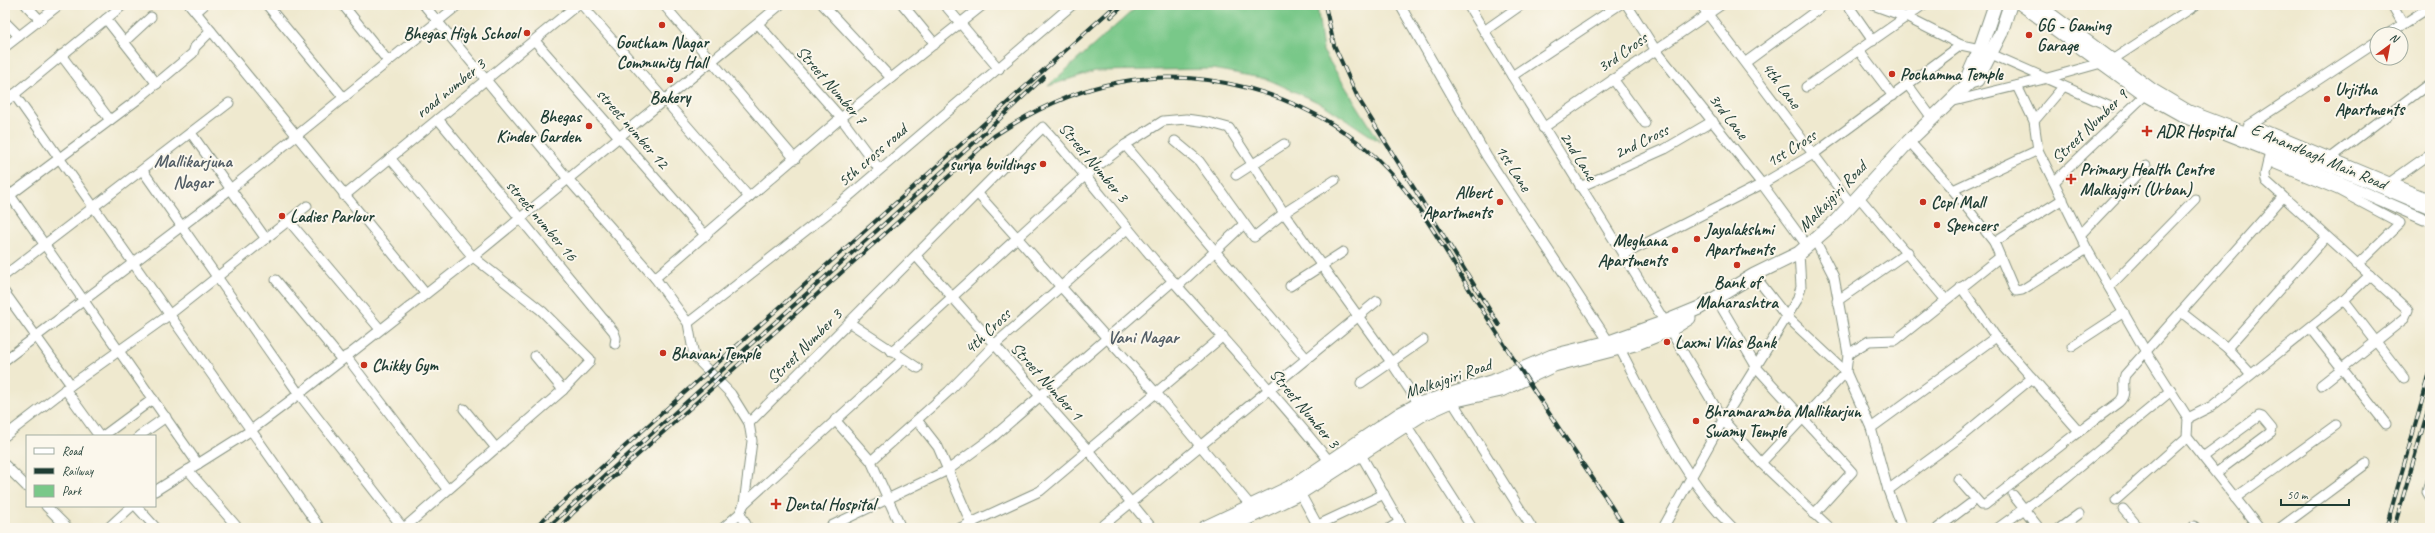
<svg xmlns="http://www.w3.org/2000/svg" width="2435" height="533" font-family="Caveat,sans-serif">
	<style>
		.green { fill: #79c889; stroke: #4c825e }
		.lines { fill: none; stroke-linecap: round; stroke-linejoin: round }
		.minor-casing { stroke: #879382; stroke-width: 11 }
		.tertiary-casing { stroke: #879382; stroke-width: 13 }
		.secondary-casing { stroke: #879382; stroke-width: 15 }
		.minor { stroke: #fff; stroke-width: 9 }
		.tertiary { stroke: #fff; stroke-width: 11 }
		.secondary { stroke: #fff; stroke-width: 13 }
		.rail-casing { stroke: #1f3d34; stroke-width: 4 }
		.rail { stroke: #fbf7ec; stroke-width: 2.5; stroke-dasharray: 8; stroke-linecap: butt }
		.poi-dot { fill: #c8321e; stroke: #fbf7ec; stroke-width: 1.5 }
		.labels { text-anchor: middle; stroke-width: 4; stroke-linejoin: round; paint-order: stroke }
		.poi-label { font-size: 17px; font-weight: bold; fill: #1f3d34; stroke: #fbf7ec; text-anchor: start }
		.street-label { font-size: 17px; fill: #1f3d34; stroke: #fbf7ec }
		.neighbourhood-label { font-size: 18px; font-weight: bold; fill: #545f67; stroke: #fbf7ec }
	</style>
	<rect width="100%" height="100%" fill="#fbf7ec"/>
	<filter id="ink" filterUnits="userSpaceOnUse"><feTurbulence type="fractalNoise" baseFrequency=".025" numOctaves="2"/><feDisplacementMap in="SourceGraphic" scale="8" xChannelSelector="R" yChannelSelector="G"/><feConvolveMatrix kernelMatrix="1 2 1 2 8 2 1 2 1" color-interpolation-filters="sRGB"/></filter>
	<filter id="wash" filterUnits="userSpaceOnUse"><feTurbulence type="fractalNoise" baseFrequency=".012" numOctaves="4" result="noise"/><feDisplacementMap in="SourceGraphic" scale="16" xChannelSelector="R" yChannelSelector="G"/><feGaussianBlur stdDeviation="0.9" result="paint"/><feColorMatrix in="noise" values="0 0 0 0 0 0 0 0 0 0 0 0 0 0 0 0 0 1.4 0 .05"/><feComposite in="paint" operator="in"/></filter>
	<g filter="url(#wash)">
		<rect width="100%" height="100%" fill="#efe9cf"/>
		<!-- green -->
		<polygon class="green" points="1139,5 1317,5 1323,51 1380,142 1324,105 1267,79 1213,69 1095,71 1048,86"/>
	</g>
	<g filter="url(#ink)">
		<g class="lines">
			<!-- minor casing -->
			<g class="minor-casing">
				<g id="minor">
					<polyline points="26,5 40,20"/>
					<polyline points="123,5 106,19 157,84"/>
					<polyline points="190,5 425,293"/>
					<polyline points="267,5 344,98"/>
					<polyline points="343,5 388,61"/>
					<polyline points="424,5 569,180 655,278 688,323 694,356 731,394 749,423 752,441 744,504 740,513 748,528"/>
					<polyline points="582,5 749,197"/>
					<polyline points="664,5 795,159"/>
					<polyline points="823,5 891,78"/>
					<polyline points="903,5 935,44"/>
					<polyline points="945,5 999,69"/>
					<polyline points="1400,5 1487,157 1609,342"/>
					<polyline points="1468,5 1665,322"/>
					<polyline points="1627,5 1655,49 1762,184 1808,247"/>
					<polyline points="1701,5 1851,204"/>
					<polyline points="1848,5 1873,41"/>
					<polyline points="1873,5 1906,17 1961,45 1980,49"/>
					<polyline points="2392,5 2403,24"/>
					<polyline points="196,12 204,5"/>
					<polyline points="5,22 19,36"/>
					<polyline points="758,24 841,118 879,169"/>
					<polyline points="1484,31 1521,5"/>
					<polyline points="2388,34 2430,7"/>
					<polyline points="535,41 706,236"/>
					<polyline points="124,42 151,17"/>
					<polyline points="5,47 59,5"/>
					<polyline points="1859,51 1893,96"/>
					<polyline points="1991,54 2111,107"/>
					<polyline points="61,55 110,120"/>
					<polyline points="1746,62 1824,5"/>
					<polyline points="1512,76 1619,5"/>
					<polyline points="1613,79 1645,123"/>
					<polyline points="1908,85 1932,118"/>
					<polyline points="2017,86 2034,121 2038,150 2087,249 2146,352 2188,418 2187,437 2259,528"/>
					<polyline points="1806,87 1923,5"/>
					<polyline points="14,94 320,528"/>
					<polyline points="5,102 106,19"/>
					<polyline points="1950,102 2044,79 2112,60 2196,5"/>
					<polyline points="438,119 614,332 616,338 615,344"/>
					<polyline points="2034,121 2063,87"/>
					<polyline points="2253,125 2430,199"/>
					<polyline points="2248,126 2377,41"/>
					<polyline points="1543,128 1721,5"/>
					<polyline points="191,133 266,239"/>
					<polyline points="1175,141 1199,161 1254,237 1284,213 1335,180"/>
					<polyline points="1909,141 1953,190 1994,242 2013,287 2016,291 2022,290 2087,249"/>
					<polyline points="1125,145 1306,358"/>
					<polyline points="2269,155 2268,161 2338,190 2400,223 2357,265"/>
					<polyline points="2332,157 2430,83"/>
					<polyline points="390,158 473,257 542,311 590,359 589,363 563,390 404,528"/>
					<polyline points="2268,161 2265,174 2266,181 2408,310 2404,319 2321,385"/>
					<polyline points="143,171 299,394 403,528"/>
					<polyline points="1236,175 1284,144"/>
					<polyline points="2055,181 2145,95"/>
					<polyline points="2392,181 2430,154"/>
					<polyline points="1580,187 1665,149 1713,121"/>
					<polyline points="5,188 198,464"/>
					<polyline points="1953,190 2038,150"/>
					<polyline points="978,194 1157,394 1251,506"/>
					<polyline points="344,196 577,5"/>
					<polyline points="1858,196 1945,299"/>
					<polyline points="5,199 137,100 193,53 195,47 211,31"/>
					<polyline points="289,221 380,329"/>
					<polyline points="2081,234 2146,166"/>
					<polyline points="1815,240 1834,277 1848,354 1846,372 1871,428 1888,490 1902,528"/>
					<polyline points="1994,242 2063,199"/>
					<polyline points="1623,255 1762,184 1815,153 1961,45"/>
					<polyline points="916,256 1087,449 1152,528"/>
					<polyline points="5,275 229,103"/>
					<polyline points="1754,275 1786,316 1846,372 1761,463"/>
					<polyline points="655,278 841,118 983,5"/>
					<polyline points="276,280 341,359"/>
					<polyline points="1178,286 1244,224"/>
					<polyline points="1290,286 1343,252"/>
					<polyline points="1961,287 1996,337 2079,431"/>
					<polyline points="2109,287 2195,199"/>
					<polyline points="5,293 71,385 169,315 307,206"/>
					<polyline points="1716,298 1757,368 1852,472 1814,514"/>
					<polyline points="2344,300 2404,378"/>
					<polyline points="1837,301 1908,252"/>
					<polyline points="2181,312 2227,348 2250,373"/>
					<polyline points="688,323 841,203 1072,5"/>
					<polyline points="850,323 918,368"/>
					<polyline points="2310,328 2386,424"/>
					<polyline points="1670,330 1723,420 1761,463 1830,528"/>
					<polyline points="2072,346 2124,312"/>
					<polyline points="2227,348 2326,237"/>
					<path d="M1620,349C1652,410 1683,479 1733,528"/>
					<polyline points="892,352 1086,175 1125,145 1163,121 1186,119 1207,122 1229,128 1284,213 1391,362 1419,404"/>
					<polyline points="1848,354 1869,341 1896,340 2000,257"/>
					<polyline points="346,356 447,489"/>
					<polyline points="535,356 563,390"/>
					<polyline points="5,360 228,191 458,5"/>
					<polyline points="1361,383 1423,340"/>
					<polyline points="65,389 99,436"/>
					<polyline points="1452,401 1532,528"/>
					<polyline points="464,409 496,448"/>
					<polyline points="2188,418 2212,406 2344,300 2370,275"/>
					<polyline points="835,420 871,461 901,528"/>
					<polyline points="917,420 938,447 973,528"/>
					<path d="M749,423L1043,127C1088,176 1127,230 1172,280C1225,340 1280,399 1330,462"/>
					<polyline points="1405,423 1472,528"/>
					<polyline points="1871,428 1996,337"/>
					<polyline points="5,436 71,385"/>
					<polyline points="103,436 153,399"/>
					<polyline points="139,436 166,417"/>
					<polyline points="1360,453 1403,528"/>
					<polyline points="2203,457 2259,416 2262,417 2272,429 2271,432 2216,473"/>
					<polyline points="871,461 949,391 994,345 1128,228"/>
					<polyline points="5,465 27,487"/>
					<polyline points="188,470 238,528"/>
					<path d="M1958,479L1981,505H1985L2073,436L2119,402C2128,394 2121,385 2125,375L2282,198"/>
					<polyline points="2430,481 2427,492 2430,497"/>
					<polyline points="1888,490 1963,435 2032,378"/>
					<polyline points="155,491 250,431 299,394 473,257 780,5"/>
					<polyline points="1300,493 1319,528"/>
					<polyline points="2013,495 2039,528"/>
					<polyline points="2235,498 2336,425"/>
					<polyline points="2116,500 2187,437"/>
					<polyline points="744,504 903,359"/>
					<polyline points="46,506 68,528"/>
					<polyline points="136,506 156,528"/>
					<polyline points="2123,509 2139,528"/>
					<polyline points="1318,525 1384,494"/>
					<polyline points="831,526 948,470 993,437 1173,281"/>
					<polyline points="2194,526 2196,528"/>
					<polyline points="108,528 132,506"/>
					<polyline points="723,528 740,513"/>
					<polyline points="960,528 1040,491 1223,336"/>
					<polyline points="1100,528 1377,301"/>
					<polyline points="1390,528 1400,522"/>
					<polyline points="1663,528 1723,420 1797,300 1801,287 1799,253"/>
					<polyline points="1938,528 1970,504"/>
					<polyline points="1998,528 2056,486 2171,391"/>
					<polyline points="2060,528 2079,514"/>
					<polyline points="2280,528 2366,464"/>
				</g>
			</g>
			<!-- tertiary casing -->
			<g class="tertiary-casing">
				<g id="tertiary">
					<polyline points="2021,5 2145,95 2186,118 2269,151 2424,219"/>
					<polyline points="2039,5 2152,89 2189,111 2284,147 2430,208"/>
				</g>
			</g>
			<!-- secondary casing -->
			<g class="secondary-casing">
				<g id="secondary">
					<polyline points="1970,82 1968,76 1980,49 1995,5"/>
					<polyline points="1204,528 1295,485 1400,414 1419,404 1497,380 1552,356 1609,342 1665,322 1699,308 1754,275 1799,253 1836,221 1909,141 1970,82 1977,80 2001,33 2010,5"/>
					<polyline points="1227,528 1300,493 1423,414 1452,401 1501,390 1554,365 1635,344 1670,330 1689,318"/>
				</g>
			</g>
			<!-- minor -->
			<use href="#minor" class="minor"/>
			<!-- tertiary -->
			<use href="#tertiary" class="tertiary"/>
			<!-- secondary -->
			<use href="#secondary" class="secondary"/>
			<!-- rail casing -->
			<g class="rail-casing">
				<g id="rail">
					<polyline points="1325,5 1334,45 1358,98 1499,325"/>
					<polyline points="1111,17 1124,5"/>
					<polyline points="1606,498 1625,528"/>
					<polyline points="534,528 1116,5"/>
					<polyline points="547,528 976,141 1044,77"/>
					<path d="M559,528L574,512L994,136C1032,111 1074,90 1120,82C1211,64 1324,100 1387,169C1423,207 1448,256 1476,300C1519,368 1563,436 1609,502"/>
					<polyline points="2386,528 2430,373"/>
					<polyline points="2394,528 2430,403"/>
				</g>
			</g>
			<!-- rail -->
			<use href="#rail" class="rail"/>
		</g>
	</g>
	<!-- markers -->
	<g class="poi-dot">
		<circle cx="662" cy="25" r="4"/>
		<circle cx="527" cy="33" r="4"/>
		<circle cx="2029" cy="35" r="4"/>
		<circle cx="1892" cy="74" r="4"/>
		<circle cx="670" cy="80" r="4"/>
		<circle cx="2327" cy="99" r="4"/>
		<circle cx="589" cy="126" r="4"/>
		<path d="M2145 125h4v4h4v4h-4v4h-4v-4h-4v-4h4z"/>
		<circle cx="1043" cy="164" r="4"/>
		<path d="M2069 173h4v4h4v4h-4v4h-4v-4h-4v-4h4z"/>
		<circle cx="1500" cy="202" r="4"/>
		<circle cx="1923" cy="202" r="4"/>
		<circle cx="282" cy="216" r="4"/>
		<circle cx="1937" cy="225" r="4"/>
		<circle cx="1697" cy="239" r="4"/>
		<circle cx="1675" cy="250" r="4"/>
		<circle cx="1737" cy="265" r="4"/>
		<circle cx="1667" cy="342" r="4"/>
		<circle cx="663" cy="353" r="4"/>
		<circle cx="364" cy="365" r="4"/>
		<circle cx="1696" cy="421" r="4"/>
		<path d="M774 498h4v4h4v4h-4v4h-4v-4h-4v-4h4z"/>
	</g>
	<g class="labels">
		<!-- poi labels -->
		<g class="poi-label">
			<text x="2037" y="31">GG - Gaming<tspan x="2037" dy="20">Garage</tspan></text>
			<text x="519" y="39" text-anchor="end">Bhegas High School</text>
			<text x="662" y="48" text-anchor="middle">Goutham Nagar<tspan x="662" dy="20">Community Hall</tspan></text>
			<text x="1900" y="80">Pochamma Temple</text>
			<text x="2335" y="95">Urjitha<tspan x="2335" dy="20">Apartments</tspan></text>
			<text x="670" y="103" text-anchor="middle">Bakery</text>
			<text x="581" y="122" text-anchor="end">Bhegas<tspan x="581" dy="20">Kinder Garden</tspan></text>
			<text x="2156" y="137">ADR Hospital</text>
			<text x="1035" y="170" text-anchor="end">surya buildings</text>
			<text x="2080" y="175">Primary Health Centre<tspan x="2080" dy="20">Malkajgiri (Urban)</tspan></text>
			<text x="1492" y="198" text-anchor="end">Albert<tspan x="1492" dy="20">Apartments</tspan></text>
			<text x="1931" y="208">Ccpl Mall</text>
			<text x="290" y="222">Ladies Parlour</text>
			<text x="1945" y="231">Spencers</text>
			<text x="1705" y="235">Jayalakshmi<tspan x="1705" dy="20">Apartments</tspan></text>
			<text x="1667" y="246" text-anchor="end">Meghana<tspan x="1667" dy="20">Apartments</tspan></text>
			<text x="1737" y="288" text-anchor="middle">Bank of<tspan x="1737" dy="20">Maharashtra</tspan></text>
			<text x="1675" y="348">Laxmi Vilas Bank</text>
			<text x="671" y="359">Bhavani Temple</text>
			<text x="372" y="371">Chikky Gym</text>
			<text x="1704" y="417">Bhramaramba Mallikarjun<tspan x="1704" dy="20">Swamy Temple</tspan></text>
			<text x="785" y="510">Dental Hospital</text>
		</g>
		<!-- street labels -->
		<g class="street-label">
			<text transform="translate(1622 52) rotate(-35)" y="6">3rd Cross</text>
			<text transform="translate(832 85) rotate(49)" y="6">Street Number 7</text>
			<text transform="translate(1782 85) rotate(53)" y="6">4th Lane</text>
			<text transform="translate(450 88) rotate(-39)" y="6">road number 3</text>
			<text transform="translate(1729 116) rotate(52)" y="6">3rd Lane</text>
			<text transform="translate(2089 126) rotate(-44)" y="6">Street Number 9</text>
			<text transform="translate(633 128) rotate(49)" y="6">street number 12</text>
			<text transform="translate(1641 141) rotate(-26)" y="6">2nd Cross</text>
			<text transform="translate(1791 148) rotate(-32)" y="6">1st Cross</text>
			<text transform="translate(872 155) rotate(-41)" y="6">5th cross road</text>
			<text transform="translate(1579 156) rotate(58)" y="6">2nd Lane</text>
			<text transform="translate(2319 156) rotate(23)" y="6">E Anandbagh Main Road</text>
			<text transform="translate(1094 162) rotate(50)" y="6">Street Number 3</text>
			<text transform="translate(1514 168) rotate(57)" y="6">1st Lane</text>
			<text transform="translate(1832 196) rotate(-46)" y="6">Malkajgiri Road</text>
			<text transform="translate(542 220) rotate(50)" y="6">street number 16</text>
			<text transform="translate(987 331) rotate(-44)" y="6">4th Cross</text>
			<text transform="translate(804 346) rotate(-45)" y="6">Street Number 3</text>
			<text transform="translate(1448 378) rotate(-19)" y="6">Malkajgiri Road</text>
			<text transform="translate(1047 381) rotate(48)" y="6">Street Number 1</text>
			<text transform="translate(1305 408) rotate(50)" y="6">Street Number 3</text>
		</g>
		<!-- neighbourhood labels -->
		<g class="neighbourhood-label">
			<text x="193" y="167">Mallikarjuna<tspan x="193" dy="21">Nagar</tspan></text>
			<text x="1143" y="343">Vani Nagar</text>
		</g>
	</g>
	<!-- margin -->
	<rect width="2435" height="533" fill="none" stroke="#fbf7ec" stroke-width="20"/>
	<!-- legend -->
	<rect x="26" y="435" width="130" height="72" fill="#fbf7ec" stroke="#a3ada2"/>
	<rect x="34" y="448" width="20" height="6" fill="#ffffff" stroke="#a3ada2"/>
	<text x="62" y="455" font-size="12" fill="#1f3d34">Road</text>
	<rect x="34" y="468" width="20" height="6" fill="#1f3d34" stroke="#a3ada2"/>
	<text x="62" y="475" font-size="12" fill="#1f3d34">Railway</text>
	<rect x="34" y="485" width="20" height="12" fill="#79c889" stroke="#a3ada2"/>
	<text x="62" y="495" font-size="12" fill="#1f3d34">Park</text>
	<!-- north arrow -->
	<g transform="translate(2389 46) rotate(32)"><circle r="19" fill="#fbf7ec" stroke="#a3ada2"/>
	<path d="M0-3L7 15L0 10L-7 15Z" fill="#c8321e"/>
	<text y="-6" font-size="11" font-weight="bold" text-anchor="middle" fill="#1f3d34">N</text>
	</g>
	<!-- scale -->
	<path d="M2281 499v6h68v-6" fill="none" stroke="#1f3d34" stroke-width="2"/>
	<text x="2287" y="499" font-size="12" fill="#1f3d34" stroke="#fbf7ec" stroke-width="3" paint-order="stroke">50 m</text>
</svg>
